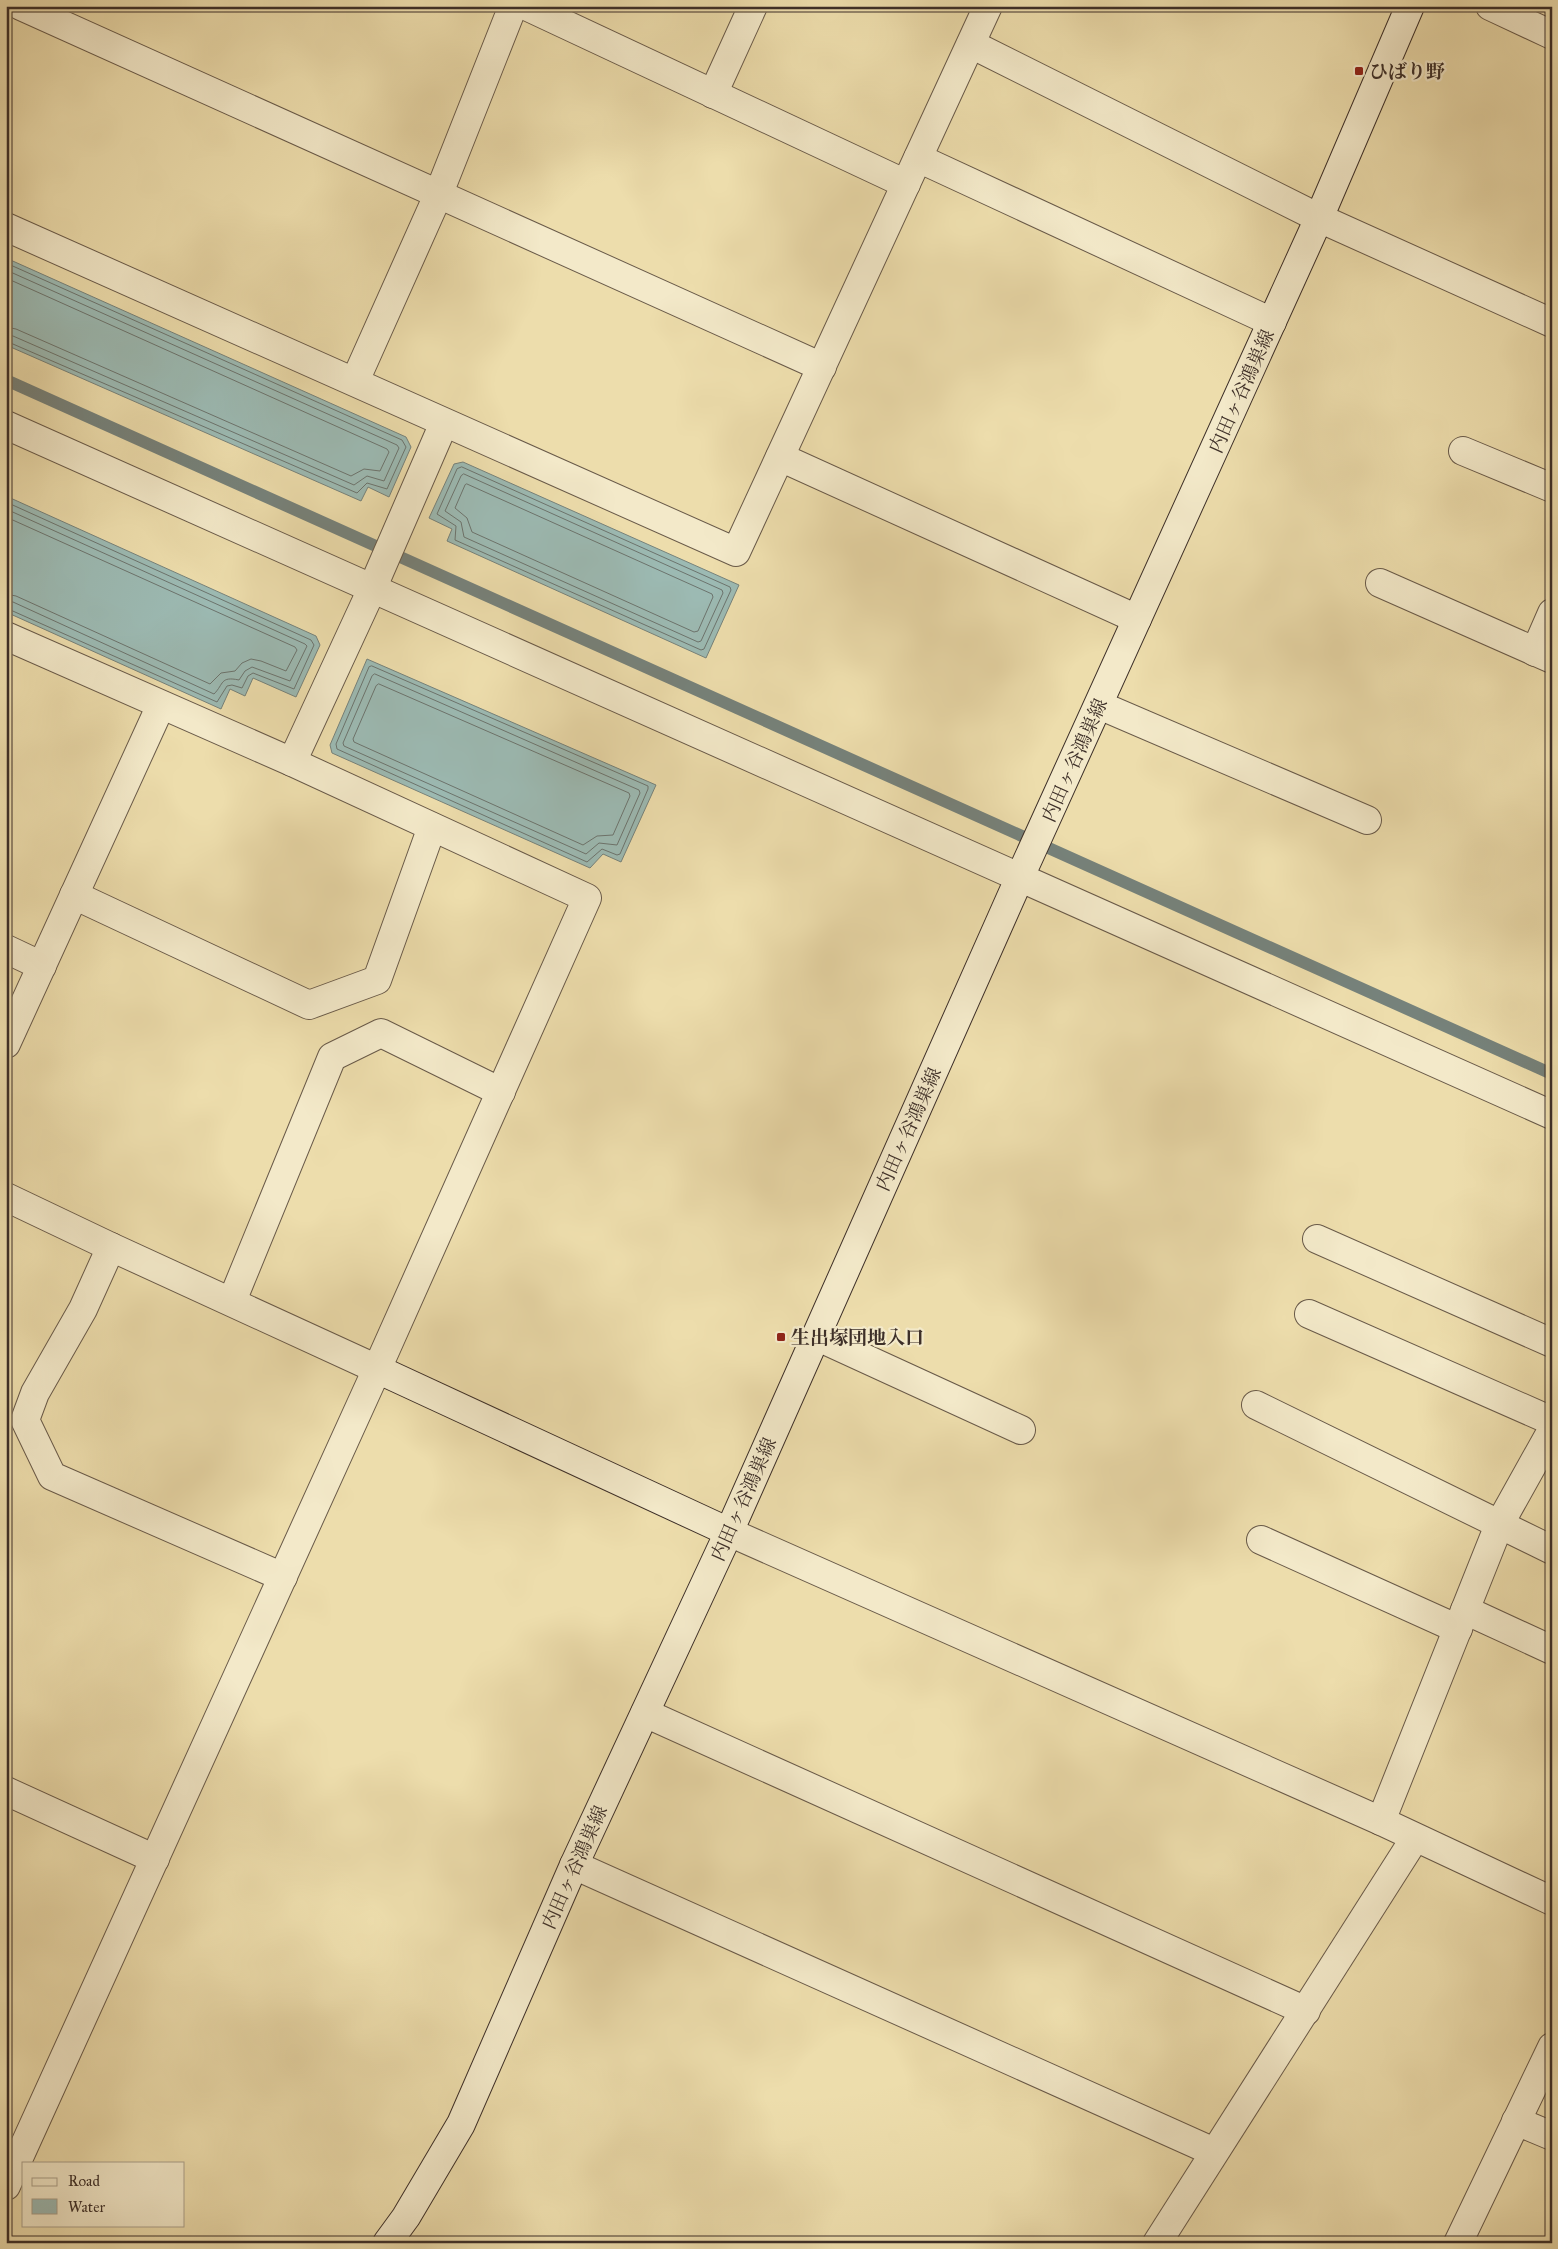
<svg xmlns="http://www.w3.org/2000/svg" width="1558" height="2249" font-family="'IM FELL Great Primer','Noto Serif JP',serif">
	<style>
		.water { fill: #9cbab3; stroke: #76827b }
		.lines { fill: none; stroke-linecap: round; stroke-linejoin: round }
		.shore { stroke: #6c746e; stroke-width: 1 }
		.stream { stroke: #76827b; stroke-width: 12 }
		.street-casing { stroke: #695a49; stroke-width: 30 }
		.secondary-casing { stroke: #3d2f28; stroke-width: 30 }
		.street { stroke: #f3e9c9; stroke-width: 28 }
		.secondary { stroke: #f3e9c9; stroke-width: 28 }
		.poi-dot { fill: #8f2418; stroke: #f3e9c9; stroke-width: 2 }
		.labels { text-anchor: middle; stroke-width: 4.5; stroke-linejoin: round; paint-order: stroke }
		.poi-label { font-size: 19px; font-weight: bold; fill: #3d2f28; stroke: #f3e9c9; text-anchor: start }
		.street-label { font-size: 19px; fill: #3d2f28; stroke: #f3e9c9 }
	</style>
	<rect width="100%" height="100%" fill="#edddac"/>
	<filter id="stains"><feTurbulence type="fractalNoise" baseFrequency=".004" numOctaves="4"/><feColorMatrix values="0 0 0 0 .2 0 0 0 0 .09 0 0 0 0 .02 0 0 0 .5 -.17"/></filter>
	<radialGradient id="worn" r=".72"><stop offset=".6" stop-color="#630" stop-opacity="0"/><stop offset="1" stop-color="#630" stop-opacity=".3"/></radialGradient>
	<!-- water -->
	<g class="water">
		<polygon points="6,258 406,437 411,447 389,497 368,487 361,501 6,345"/>
		<polygon points="463,462 739,585 706,658 447,541 452,529 429,518 454,464"/>
		<polygon points="6,496 316,636 320,645 296,697 253,678 245,696 230,689 221,709 6,612"/>
		<polygon points="367,659 656,785 621,862 603,854 590,868 332,753 330,745"/>
	</g>
	<g class="lines">
		<!-- shore -->
		<g class="shore">
			<polyline points="6,263 402,440 406,447 387,489 367,483 357,493 6,341"/>
			<polyline points="6,270 397,445 399,448 384,481 367,476 354,485 13,336 6,335"/>
			<polyline points="6,278 387,449 389,452 380,471 364,469 351,476 16,329 6,327"/>
			<polygon points="462,467 730,587 731,590 704,649 701,650 455,540 456,526 437,514 457,469"/>
			<polygon points="464,474 722,590 723,593 701,641 698,642 464,537 461,522 445,511 461,476"/>
			<polygon points="467,484 712,594 713,597 698,631 694,632 472,532 467,518 455,508 465,485"/>
			<polyline points="6,502 311,640 314,645 294,689 253,673 248,676 242,688 232,685 227,686 217,702 6,608"/>
			<path d="M6,509L305,644L307,646L290,681L252,667L245,671L239,680C220,676 224,684 214,694L13,602L6,601"/>
			<polyline points="6,517 295,647 297,650 286,671 261,661 251,659 242,663 235,671 221,673 210,684 16,596 6,594"/>
			<polygon points="372,666 648,786 648,789 620,854 617,855 602,849 587,862 337,749 336,744 369,667"/>
			<polygon points="375,674 639,790 640,793 617,845 599,843 586,854 344,746 343,743 372,676"/>
			<polygon points="379,684 629,793 630,796 613,835 597,836 583,845 354,742 353,739 376,686"/>
		</g>
		<!-- stream -->
		<polyline class="stream" points="6,380 1552,1074"/>
		<!-- street casing -->
		<g class="street-casing">
			<g id="street">
				<polyline points="21,6 822,367"/>
				<polyline points="526,6 906,184"/>
				<polyline points="1490,6 1552,35"/>
				<polyline points="971,44 1319,218 1552,323"/>
				<polyline points="713,94 753,6"/>
				<polyline points="918,158 1272,322"/>
				<polyline points="6,227 736,552 988,6"/>
				<polyline points="355,381 439,193 513,6"/>
				<polyline points="6,425 1552,1115"/>
				<polyline points="1463,451 1552,488"/>
				<polyline points="780,457 1137,619"/>
				<polyline points="1380,583 1552,659"/>
				<polyline points="6,636 292,762 587,898 377,1369 6,2186"/>
				<polyline points="1535,652 1552,613"/>
				<polyline points="1099,705 1367,820"/>
				<polyline points="292,762 372,589 444,423"/>
				<polyline points="74,895 309,1005 377,980 432,827"/>
				<polyline points="6,949 42,966"/>
				<polyline points="6,1044 161,705"/>
				<polyline points="6,1197 111,1247 377,1369"/>
				<polyline points="1317,1239 1552,1343"/>
				<polyline points="111,1247 83,1309 35,1393 25,1420 52,1476 283,1577"/>
				<polyline points="232,1301 332,1057 381,1033 501,1092"/>
				<polyline points="1309,1314 1552,1421"/>
				<polyline points="816,1336 1021,1430"/>
				<polyline points="1256,1405 1552,1550"/>
				<polyline points="729,1532 1381,1821 1552,1901"/>
				<polyline points="1261,1540 1458,1629"/>
				<polyline points="1465,1610 1552,1650"/>
				<polyline points="645,1713 1306,2011"/>
				<polyline points="6,1791 155,1859"/>
				<polyline points="1381,1821 1499,1525 1552,1430"/>
				<polyline points="574,1865 1214,2152"/>
				<polyline points="1516,2121 1552,2136"/>
				<polyline points="1157,2243 1415,1838"/>
				<polyline points="1458,2243 1552,2047"/>
			</g>
		</g>
		<!-- secondary casing -->
		<g class="secondary-casing">
			<g id="secondary">
				<polyline points="377,1369 729,1532"/>
				<polyline points="387,2243 406,2217 461,2124 574,1865 729,1532 1019,879 1319,218 1410,6"/>
			</g>
		</g>
		<!-- street -->
		<use href="#street" class="street"/>
		<!-- secondary -->
		<use href="#secondary" class="secondary"/>
	</g>
	<!-- markers -->
	<g class="poi-dot">
		<rect x="1354" y="66" width="10" height="10" rx="2.5"/>
		<rect x="776" y="1332" width="10" height="10" rx="2.5"/>
	</g>
	<g class="labels">
		<!-- poi labels -->
		<g class="poi-label">
			<text x="1369" y="78">ひばり野</text>
			<text x="791" y="1344">生出塚団地入口</text>
		</g>
		<!-- street labels -->
		<g class="street-label">
			<text transform="translate(1241 391) rotate(-66)" y="7">内田ヶ谷鴻巣線</text>
			<text transform="translate(1074 760) rotate(-66)" y="7">内田ヶ谷鴻巣線</text>
			<text transform="translate(908 1129) rotate(-66)" y="7">内田ヶ谷鴻巣線</text>
			<text transform="translate(743 1499) rotate(-66)" y="7">内田ヶ谷鴻巣線</text>
			<text transform="translate(574 1867) rotate(-66)" y="7">内田ヶ谷鴻巣線</text>
		</g>
	</g>
	<!-- margin -->
	<rect width="1558" height="2249" fill="none" stroke="#edddac" stroke-width="25"/>
	<rect x="8" y="8" width="1543" height="2234" fill="none" stroke="#3d2f28" stroke-width="2.5"/>
	<rect x="12" y="12" width="1533" height="2224" fill="none" stroke="#3d2f28"/>
	<!-- legend -->
	<rect x="22" y="2162" width="162" height="65" fill="#f3e9c9" stroke="#aa9f89"/>
	<rect x="32" y="2178" width="25" height="8" fill="#f3e9c9" stroke="#aa9f89"/>
	<text x="68" y="2186" font-size="15" fill="#3d2f28">Road</text>
	<rect x="32" y="2199" width="25" height="15" fill="#9cbab3" stroke="#aa9f89"/>
	<text x="68" y="2212" font-size="15" fill="#3d2f28">Water</text>
	<rect width="100%" height="100%" filter="url(#stains)"/>
	<rect width="100%" height="100%" fill="url(#worn)"/>
</svg>
